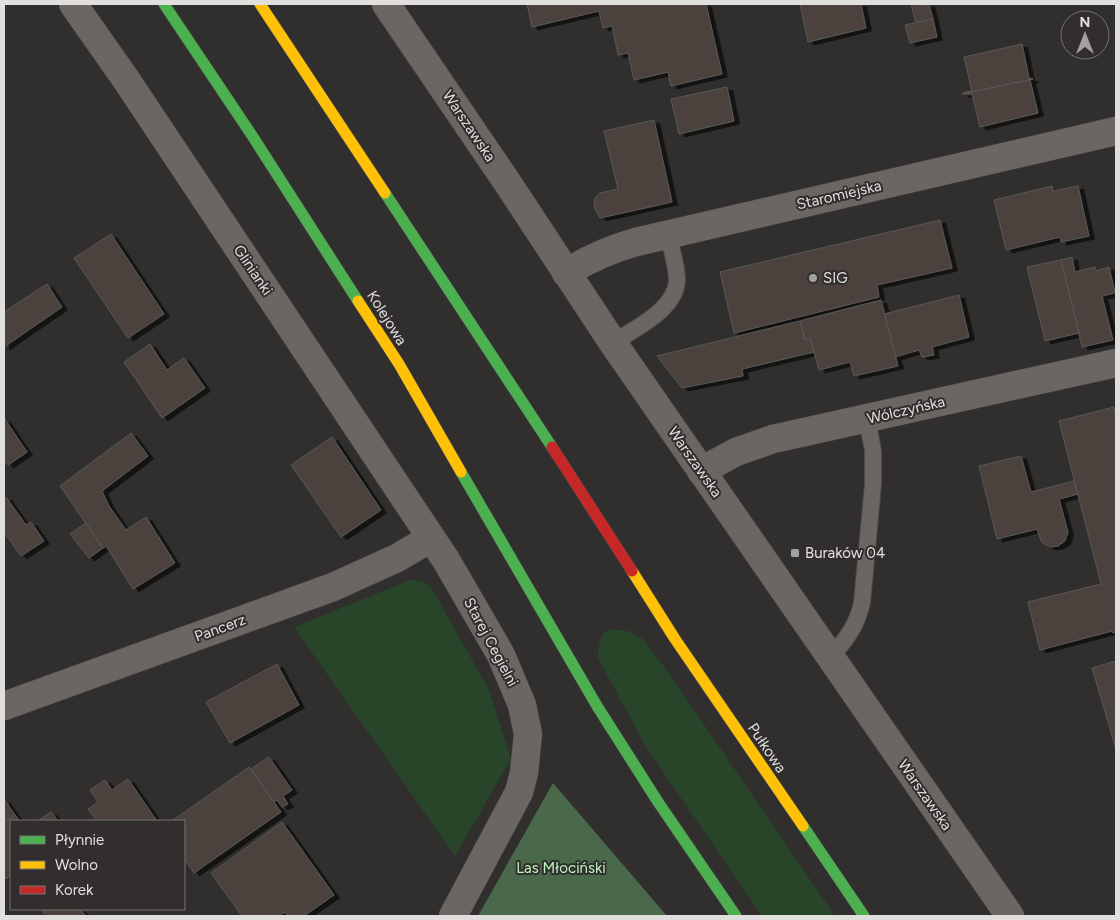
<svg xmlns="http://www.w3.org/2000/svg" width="1120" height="920" font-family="Figtree,sans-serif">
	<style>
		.green { fill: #284529 }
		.forest { fill: #4a694a }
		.building { fill: #4b423e; stroke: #595857; filter: url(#shadow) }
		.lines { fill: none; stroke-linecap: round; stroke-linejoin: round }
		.lane-casing { stroke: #4c4b4a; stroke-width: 18 }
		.street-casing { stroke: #4c4b4a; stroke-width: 29 }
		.fast-casing { stroke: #4c4b4a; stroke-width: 12 }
		.slow-casing { stroke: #4c4b4a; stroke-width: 12 }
		.jam-casing { stroke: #4c4b4a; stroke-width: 12 }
		.lane { stroke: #6b6563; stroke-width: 16 }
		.street { stroke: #6b6563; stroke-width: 28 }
		.fast { stroke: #4caf50; stroke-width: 11 }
		.slow { stroke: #ffc107; stroke-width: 11 }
		.jam { stroke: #c62828; stroke-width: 11 }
		.poi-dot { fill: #a3a1a0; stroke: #312e2d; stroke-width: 2 }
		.labels { text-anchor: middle; stroke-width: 4; stroke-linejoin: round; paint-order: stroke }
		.street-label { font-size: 15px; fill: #e1dfde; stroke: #312e2d }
		.poi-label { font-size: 15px; fill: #e1dfde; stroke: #312e2d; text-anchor: start }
		.park-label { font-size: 15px; fill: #baf5ba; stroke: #312e2d }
	</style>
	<defs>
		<filter id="shadow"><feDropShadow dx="5.5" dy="3" stdDeviation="0" flood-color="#0009"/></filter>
	</defs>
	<rect width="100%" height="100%" fill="#302f2e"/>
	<!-- green -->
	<g class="green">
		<polygon points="410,580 421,581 431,587 489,690 511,759 455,856 294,627"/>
		<polygon points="611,629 627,631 642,638 668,672 835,916 762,916 646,747 598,658 599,645 602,635"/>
	</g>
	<!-- forest -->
	<polygon class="forest" points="553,783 667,916 478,916"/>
	<!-- building -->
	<g class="building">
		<polygon points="527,4 706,4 722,74 671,86 668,72 634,80 628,53 618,55 612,26 603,28 599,11 532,27"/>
		<polygon points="800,4 861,4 866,28 808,42"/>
		<polygon points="911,4 929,4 933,19 916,23"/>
		<polygon points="933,19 937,37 910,43 905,25"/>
		<polygon points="1022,44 1029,78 1033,79 962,94 965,92 972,91 964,57"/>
		<polygon points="1033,79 1030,80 1038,113 980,127 972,94 962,94"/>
		<polygon points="727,87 734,121 679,134 671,99"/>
		<polygon points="654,120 672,202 600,218 594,207 595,198 600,193 618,189 604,131"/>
		<polygon points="1052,186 1053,191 1078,186 1089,236 1061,242 1060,237 1006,250 994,200"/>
		<polygon points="940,220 952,268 877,285 879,297 734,333 720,272"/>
		<polygon points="111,234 164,314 128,338 74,258"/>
		<polygon points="1072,257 1075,272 1095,267 1096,271 1109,267 1115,293 1102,296 1113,340 1082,347 1061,260"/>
		<polygon points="1061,260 1079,333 1045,341 1027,267"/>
		<polygon points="47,284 62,307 4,347 4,312"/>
		<polygon points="959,295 969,337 932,347 934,355 922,357 919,350 895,357 884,314"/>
		<polygon points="881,300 898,366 854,376 850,362 819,370 810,338 805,340 800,321"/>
		<polygon points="800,321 805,340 810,338 814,352 742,369 743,376 682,388 657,356"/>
		<polygon points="150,344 167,370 184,358 205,388 162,418 124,362"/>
		<polygon points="1114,407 1116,416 1116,632 1113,633 1112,631 1040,650 1028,602 1101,584 1059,421"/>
		<polygon points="4,418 27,452 8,465 4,459"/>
		<polygon points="131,433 148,456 102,491 109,506 126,530 146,517 175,563 133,589 106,546 103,548 60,486"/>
		<polygon points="332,437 381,510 341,537 291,465"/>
		<polygon points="1021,456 1031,492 1074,481 1078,494 1059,499 1068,532 1065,541 1058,546 1051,547 1044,544 1041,541 1037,529 997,539 979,466"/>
		<polygon points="4,497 5,498 6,497 26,525 31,522 44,541 21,556 4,532"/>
		<polygon points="86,523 103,548 89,558 70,534"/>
		<polygon points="1116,661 1116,749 1092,668"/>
		<polygon points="277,664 299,705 230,743 206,702"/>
		<polygon points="269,757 292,790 283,796 288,804 282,807 277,800 274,802 251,769"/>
		<polygon points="249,767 281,812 194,873 184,858 184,821 172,821"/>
		<polygon points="128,779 157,821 97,821 88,809 98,802 90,790 105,780 112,790"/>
		<polygon points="4,799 15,815 4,823"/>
		<polygon points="51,812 58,821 38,821"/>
		<polygon points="15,815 20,821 11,821 11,875 6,879 4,876 4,823"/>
		<polygon points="282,822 334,895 304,916 288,916 285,912 279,916 242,916 211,873"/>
		<polygon points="41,909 80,909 86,916 46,916"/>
	</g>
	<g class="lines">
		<!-- lane casing -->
		<g class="lane-casing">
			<g id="lane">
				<path d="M613,343C635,328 676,310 677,280C677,265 671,249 668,234"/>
				<path d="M829,657C846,642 857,625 862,603L873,484V451L867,418"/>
			</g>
		</g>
		<!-- street casing -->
		<g class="street-casing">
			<g id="street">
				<polyline points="73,4 125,78 446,560 501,655 522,705 528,734 524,773 519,792 510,809 453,916"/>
				<polyline points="386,4 509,185 613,343 1010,916"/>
				<path d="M566,273C588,259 611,249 636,242L1116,131"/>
				<polyline points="701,471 736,452 773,439 1116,363"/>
				<polyline points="4,706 333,587 397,558 431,538"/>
			</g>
		</g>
		<!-- fast casing -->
		<g class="fast-casing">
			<g id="fast">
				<polyline points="164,4 253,137 358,301"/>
				<polyline points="385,193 552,447"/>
				<polyline points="461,472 597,706 658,802 736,916"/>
				<polyline points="803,826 864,916"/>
			</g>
		</g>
		<!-- slow casing -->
		<g class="slow-casing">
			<g id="slow">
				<polyline points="260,4 385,193"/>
				<polyline points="358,301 399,364 461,472"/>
				<polyline points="632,571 675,639 803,826"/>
			</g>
		</g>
		<!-- jam casing -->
		<g class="jam-casing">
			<polyline id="jam" points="552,447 632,571"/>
		</g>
		<!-- lane -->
		<use href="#lane" class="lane"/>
		<!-- street -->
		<use href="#street" class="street"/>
		<!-- fast -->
		<use href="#fast" class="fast"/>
		<!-- slow -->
		<use href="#slow" class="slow"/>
		<!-- jam -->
		<use href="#jam" class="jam"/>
	</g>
	<!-- markers -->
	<g class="poi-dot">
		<circle cx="813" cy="278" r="5"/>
		<rect x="790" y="548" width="10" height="10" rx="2.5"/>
	</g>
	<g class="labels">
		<!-- street labels -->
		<g class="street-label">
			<text transform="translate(469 126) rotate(56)" y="5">Warszawska</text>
			<text transform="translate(839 195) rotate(-13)" y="5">Staromiejska</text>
			<text transform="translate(253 270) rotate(56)" y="5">Glinianki</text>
			<text transform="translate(387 318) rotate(58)" y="5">Kolejowa</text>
			<text transform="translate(906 410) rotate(-13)" y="5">Wólczyńska</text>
			<text transform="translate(695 462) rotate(55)" y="5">Warszawska</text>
			<text transform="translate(220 628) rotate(-20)" y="5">Pancerz</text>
			<text transform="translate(491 642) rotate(62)" y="5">Starej Cegielni</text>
			<text transform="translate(767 748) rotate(56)" y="5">Pułkowa</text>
			<text transform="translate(925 795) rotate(55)" y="5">Warszawska</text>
		</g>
		<!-- poi labels -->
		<g class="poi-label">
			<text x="823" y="283">SIG</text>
			<text x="805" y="558">Buraków 04</text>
		</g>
		<!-- park labels -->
		<g class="park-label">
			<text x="561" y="873">Las Młociński</text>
		</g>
	</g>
	<!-- border -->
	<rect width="1120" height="920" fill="none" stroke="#e1dfde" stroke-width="10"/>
	<!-- legend -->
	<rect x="10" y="820" width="175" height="90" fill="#312e2d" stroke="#777574"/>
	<rect x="20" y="836" width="25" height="8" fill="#4caf50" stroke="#777574"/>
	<text x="55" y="845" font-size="15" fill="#e1dfde">Płynnie</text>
	<rect x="20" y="861" width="25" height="8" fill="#ffc107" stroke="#777574"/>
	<text x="55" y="870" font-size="15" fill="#e1dfde">Wolno</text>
	<rect x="20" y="886" width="25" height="8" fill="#c62828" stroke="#777574"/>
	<text x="55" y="895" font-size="15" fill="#e1dfde">Korek</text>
	<!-- north arrow -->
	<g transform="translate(1085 35)"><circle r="24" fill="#312e2d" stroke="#777574"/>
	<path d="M0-4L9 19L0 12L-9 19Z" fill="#a3a1a0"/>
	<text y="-8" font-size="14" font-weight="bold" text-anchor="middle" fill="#e1dfde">N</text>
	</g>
</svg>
